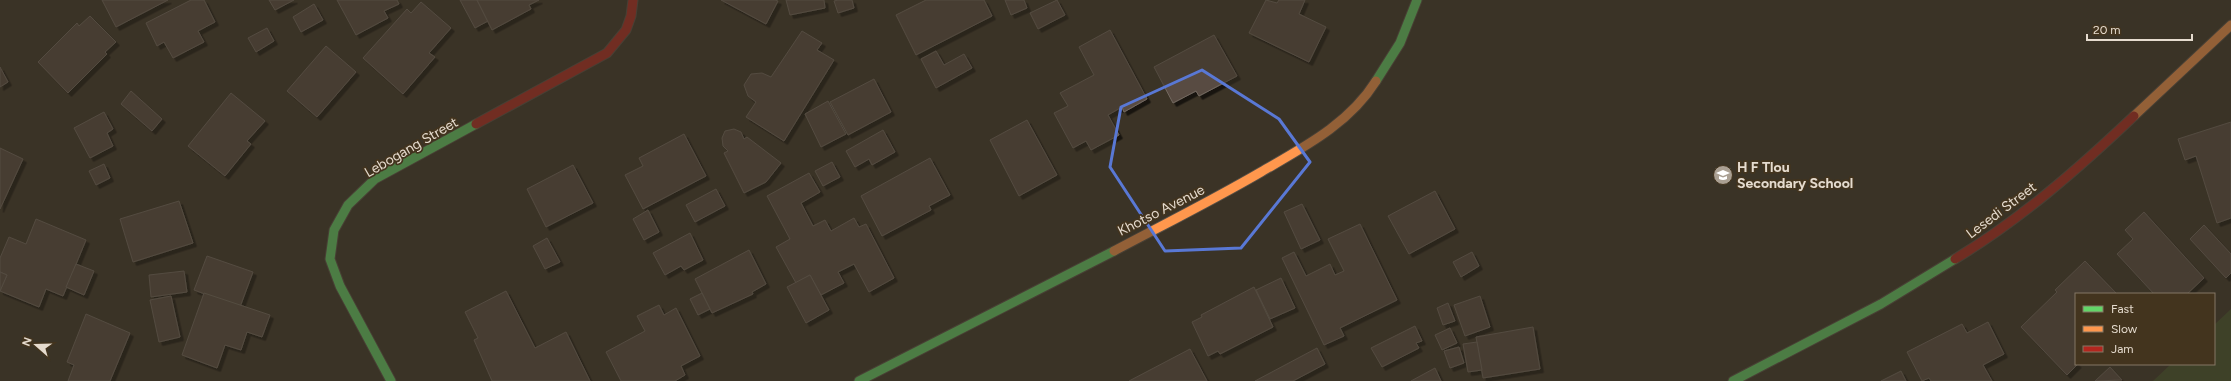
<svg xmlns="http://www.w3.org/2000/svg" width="2231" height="381" font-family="Figtree,sans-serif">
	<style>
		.green { fill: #44522b }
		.building { fill: #594c42; stroke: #726860; filter: url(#shadow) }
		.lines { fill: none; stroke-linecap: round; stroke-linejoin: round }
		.fast-casing { stroke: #585046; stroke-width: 11 }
		.slow-casing { stroke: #585046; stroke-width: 11 }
		.jam-casing { stroke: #585046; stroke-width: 11 }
		.fast { stroke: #63d668; stroke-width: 9 }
		.slow { stroke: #ff974d; stroke-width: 9 }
		.jam { stroke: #b3261e; stroke-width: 9 }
		.marked { fill: none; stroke: #5978d5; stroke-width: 3; stroke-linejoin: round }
		.labels { text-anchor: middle; stroke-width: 3.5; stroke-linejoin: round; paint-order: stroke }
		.street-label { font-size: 14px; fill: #e5dbce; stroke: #43341e }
		.poi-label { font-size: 14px; font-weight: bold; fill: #e5dbce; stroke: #43341e; text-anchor: start }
	</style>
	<defs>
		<filter id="shadow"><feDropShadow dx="3.5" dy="3.5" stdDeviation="0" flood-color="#0009"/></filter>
	</defs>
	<rect width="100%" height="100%" fill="#3b3326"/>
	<!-- green -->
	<polygon class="green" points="2231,309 2231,381 2153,381 2171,364 2214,364 2214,325"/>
	<!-- building -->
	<g class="building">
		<polygon points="102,0 168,0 116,27"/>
		<polygon points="191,0 204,0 215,22 198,31 204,42 173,58 164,42 157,46 146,23"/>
		<polygon points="269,0 294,0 275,10"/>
		<polygon points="337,0 397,0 399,4 384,11 388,18 356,35"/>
		<polygon points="460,0 477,0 488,21 475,28"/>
		<polygon points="477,0 539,0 529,5 531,9 492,30"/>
		<polygon points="721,0 775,0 778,1 766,24"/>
		<polygon points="786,0 824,0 825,8 790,15"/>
		<polygon points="838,0 852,0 854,8 838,13 834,1"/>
		<polygon points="926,0 984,0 992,16 916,55 896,15"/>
		<polygon points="1005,0 1024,0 1027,8 1011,15"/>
		<polygon points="1057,0 1065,15 1038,29 1030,13"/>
		<polygon points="1266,0 1277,3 1279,0 1305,0 1299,14 1326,27 1309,62 1249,33"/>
		<polygon points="421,2 451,28 429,53 435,57 403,94 363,58 407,9 411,13"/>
		<polygon points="314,4 323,20 301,32 293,17"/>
		<polygon points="90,16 116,42 105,52 107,54 68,93 38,62 77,23 79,26"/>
		<polygon points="267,28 274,41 256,52 248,38"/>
		<polygon points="1110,30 1147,99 1124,112 1122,107 1108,115 1119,135 1091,150 1086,141 1073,148 1054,113 1068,106 1060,93 1094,75 1079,47"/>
		<polygon points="802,31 822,43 817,50 834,60 784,141 746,117 756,102 748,96 744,85 751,74 762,73 771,77"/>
		<polygon points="1214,35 1237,76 1199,96 1196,91 1173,103 1154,67"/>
		<polygon points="326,46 356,72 317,117 287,91"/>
		<polygon points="936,51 944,65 964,54 972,68 936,88 921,59"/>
		<polygon points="0,67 8,82 0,87"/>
		<polygon points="874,79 891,112 848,135 830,102"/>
		<polygon points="131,91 162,119 152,131 121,104"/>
		<polygon points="231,93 265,121 247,141 251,144 225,176 188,146"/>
		<polygon points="828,101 846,134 821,147 805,114"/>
		<polygon points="104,112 113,129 107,133 113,146 90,158 74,128"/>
		<polygon points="1027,120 1057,175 1019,196 990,140"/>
		<polygon points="2231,122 2231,218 2217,223 2196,156 2185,160 2178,139"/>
		<polygon points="734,129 741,132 744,139 747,137 781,163 766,182 744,193 724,153 728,151 723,146 722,138 725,131"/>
		<polygon points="883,130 895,152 872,165 869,159 855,167 846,151"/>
		<polygon points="684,134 706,176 643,209 625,175 643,166 639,158"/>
		<polygon points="0,148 23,159 0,209"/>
		<polygon points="930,158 950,195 929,206 931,210 882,236 861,196"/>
		<polygon points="832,162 840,177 823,186 815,171"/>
		<polygon points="104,164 110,178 96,185 89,171"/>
		<polygon points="573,165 593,203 546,227 527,189"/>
		<polygon points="809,173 820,192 801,203 813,226 825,220 831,231 854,218 859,227 866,224 894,278 869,292 854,264 838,272 844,283 821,295 810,275 796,283 776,247 790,239 767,196"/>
		<polygon points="716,189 725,206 695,222 686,205"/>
		<polygon points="1435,191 1455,229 1409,254 1388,216"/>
		<polygon points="179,201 193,243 133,262 120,219"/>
		<polygon points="1302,204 1320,240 1301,249 1284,212"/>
		<polygon points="648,210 659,232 644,240 633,219"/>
		<polygon points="2144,212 2204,278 2187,294 2154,294 2117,254 2133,239 2125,230"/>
		<polygon points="36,219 86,240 63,296 46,289 39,307 0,291 7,275 0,272 0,258 9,237 26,244"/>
		<polygon points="1360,224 1397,300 1340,328 1344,336 1324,345 1282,258 1294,252 1306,276 1330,264 1335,275 1344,271 1328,239"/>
		<polygon points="2204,225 2231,254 2231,273 2226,278 2190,239"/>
		<polygon points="690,233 703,260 684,270 681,266 665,275 653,253"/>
		<polygon points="547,238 560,262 545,269 533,246"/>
		<polygon points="749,250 766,284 752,292 753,294 712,313 695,279"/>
		<polygon points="1472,252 1479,266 1461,277 1453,262"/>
		<polygon points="207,256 253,272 240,307 194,290"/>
		<polygon points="2085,261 2117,294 2076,294 2076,364 2078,364 2067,375 2021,327 2057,292 2055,290"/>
		<polygon points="76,264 94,271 84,295 66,287"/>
		<polygon points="184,271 187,292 151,297 149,275"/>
		<polygon points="0,272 7,275 0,291"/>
		<polygon points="810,275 829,310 806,323 787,287"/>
		<polygon points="1281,278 1295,308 1270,319 1256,290"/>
		<polygon points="1254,287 1273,327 1220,354 1218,351 1208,356 1192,322 1202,317 1201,315"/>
		<polygon points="506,291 535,348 566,332 590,381 492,381 474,340 478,338 465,312"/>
		<polygon points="204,293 270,315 262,337 247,332 241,350 225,345 217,368 182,355"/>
		<polygon points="702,293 710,309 698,315 690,299"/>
		<polygon points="171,296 180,337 159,342 150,300"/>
		<polygon points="1480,296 1490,327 1465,336 1454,305"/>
		<polygon points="1448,303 1455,321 1443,325 1437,308"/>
		<polygon points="659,305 664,315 676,308 700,356 681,366 685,375 675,381 621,381 606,352 645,331 637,316"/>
		<polygon points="86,314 130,333 110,381 68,381 74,365 67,362"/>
		<polygon points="1988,322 2004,354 1983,365 1992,381 1931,381 1929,378 1922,381 1907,352 1962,324 1967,333"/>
		<polygon points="1415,326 1422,341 1416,343 1419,348 1382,367 1371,348"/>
		<polygon points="1533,327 1540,369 1483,378 1476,337"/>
		<polygon points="1450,328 1457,343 1442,350 1435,335"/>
		<polygon points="1477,342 1482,370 1468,372 1463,344"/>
		<polygon points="1459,347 1464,363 1450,368 1444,351"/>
		<polygon points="1317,348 1325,364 1293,381 1255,381"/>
		<polygon points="1190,349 1207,381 1129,381"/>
		<polygon points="2110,367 2122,380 2095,381"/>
		<polygon points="1435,368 1441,381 1411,381"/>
		<polygon points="1901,371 1906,381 1881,381"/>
	</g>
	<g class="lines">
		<!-- fast casing -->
		<g class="fast-casing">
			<g id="fast">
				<polyline points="1376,81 1400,43 1417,0"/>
				<polyline points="391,381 340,286 330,259 334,230 348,205 375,179 476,124"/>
				<polyline points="859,381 1114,251"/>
				<polyline points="1733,381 1881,304 1955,259"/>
			</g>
		</g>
		<!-- slow casing -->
		<g class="slow-casing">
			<g id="slow">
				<polyline points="2134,116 2231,25"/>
				<path d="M1114,251C1163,225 1213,200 1261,172C1304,147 1349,124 1376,81"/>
			</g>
		</g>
		<!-- jam casing -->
		<g class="jam-casing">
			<g id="jam">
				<polyline points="476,124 607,53 626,30 631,16 633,0"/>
				<path d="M1955,259C2021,219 2078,169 2134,116"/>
			</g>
		</g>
		<!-- fast -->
		<use href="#fast" class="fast"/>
		<!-- slow -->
		<use href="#slow" class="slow"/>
		<!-- jam -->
		<use href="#jam" class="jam"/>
	</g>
	<!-- marked area -->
	<path d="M0 0H2231V381H0ZM1202,70L1279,119L1310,162L1241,248L1165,251L1110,167L1121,107Z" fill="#3b3326" fill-opacity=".55" fill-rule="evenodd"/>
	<path class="marked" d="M1202,70L1279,119L1310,162L1241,248L1165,251L1110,167L1121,107Z"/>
	<!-- icons -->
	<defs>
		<g id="school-disc" transform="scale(1)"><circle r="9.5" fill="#aaa093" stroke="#43341e"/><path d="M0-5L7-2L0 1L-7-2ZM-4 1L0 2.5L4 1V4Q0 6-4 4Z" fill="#fff"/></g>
	</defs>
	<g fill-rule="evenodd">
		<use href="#school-disc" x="1723" y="175"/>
	</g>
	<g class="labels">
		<!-- street labels -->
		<g class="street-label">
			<text transform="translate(411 147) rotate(-30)" y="5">Lebogang Street</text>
			<text transform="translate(1161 210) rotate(-27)" y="5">Khotso Avenue</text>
			<text transform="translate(2001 210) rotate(-37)" y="5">Lesedi Street</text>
		</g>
		<!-- poi labels -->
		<g class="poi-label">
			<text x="1737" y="172">H F Tlou<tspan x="1737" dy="16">Secondary School</tspan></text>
		</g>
	</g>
	<!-- legend -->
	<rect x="2075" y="293" width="140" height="72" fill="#43341e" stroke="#847764"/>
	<rect x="2083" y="306" width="20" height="6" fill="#63d668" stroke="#847764"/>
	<text x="2111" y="313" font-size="12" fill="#e5dbce">Fast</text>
	<rect x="2083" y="326" width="20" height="6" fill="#ff974d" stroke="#847764"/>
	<text x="2111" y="333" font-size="12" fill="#e5dbce">Slow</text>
	<rect x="2083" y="346" width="20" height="6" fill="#b3261e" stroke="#847764"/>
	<text x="2111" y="353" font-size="12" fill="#e5dbce">Jam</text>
	<!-- north arrow -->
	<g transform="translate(36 345) rotate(290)" stroke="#43341e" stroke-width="3" paint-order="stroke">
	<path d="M0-3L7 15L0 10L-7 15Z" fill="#e5dbce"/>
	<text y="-6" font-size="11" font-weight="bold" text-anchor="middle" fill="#e5dbce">N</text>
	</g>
	<!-- scale -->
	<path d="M2087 34v6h105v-6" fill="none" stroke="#e5dbce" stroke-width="2"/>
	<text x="2093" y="34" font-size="12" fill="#e5dbce" stroke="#43341e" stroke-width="3" paint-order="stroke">20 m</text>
</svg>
